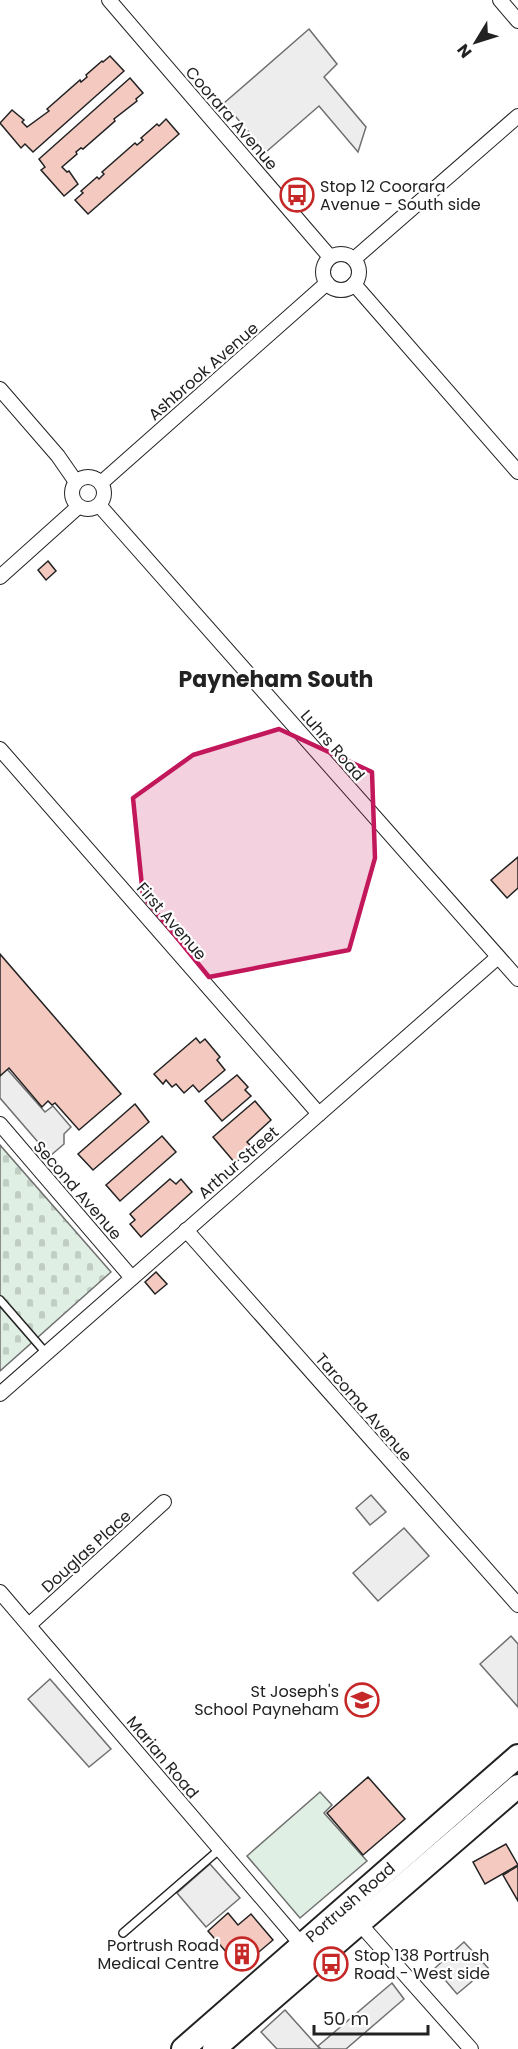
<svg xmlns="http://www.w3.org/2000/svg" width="518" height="2049" font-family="Poppins,sans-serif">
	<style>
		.grass { fill: #e0efe3; stroke: #6f6f6f; stroke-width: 1.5 }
		.cemetery { fill: url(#cemetery-stones); stroke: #6f6f6f; stroke-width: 1.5 }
		.parking { fill: #ededed; stroke: #6f6f6f; stroke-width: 1.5 }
		.building { fill: #f3c9c0; stroke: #222; stroke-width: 1.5 }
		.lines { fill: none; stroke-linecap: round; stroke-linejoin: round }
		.service-casing { stroke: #222; stroke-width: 10 }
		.minor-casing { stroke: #222; stroke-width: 16 }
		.trunk-casing { stroke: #222; stroke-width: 26 }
		.service { stroke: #fff; stroke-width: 7 }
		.minor { stroke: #fff; stroke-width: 14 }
		.trunk { stroke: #fff; stroke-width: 22 }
		.marked { fill: #c2185b; fill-opacity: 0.2; stroke: #c2185b; stroke-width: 4.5; stroke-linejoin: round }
		.labels { text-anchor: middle; stroke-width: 4.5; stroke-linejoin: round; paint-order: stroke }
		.street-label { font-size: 16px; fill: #222; stroke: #fff }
		.poi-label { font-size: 16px; fill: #222; stroke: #fff; text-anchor: start }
		.district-label { font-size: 22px; font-weight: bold; fill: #222; stroke: #fff }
	</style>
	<defs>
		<pattern id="cemetery-stones" width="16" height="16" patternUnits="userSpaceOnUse" patternTransform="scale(1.5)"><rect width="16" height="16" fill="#e0efe3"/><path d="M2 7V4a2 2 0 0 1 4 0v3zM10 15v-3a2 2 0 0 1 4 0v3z" fill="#c0cdc2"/></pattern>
	</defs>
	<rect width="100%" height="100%" fill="#fff"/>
	<!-- grass -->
	<polygon class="grass" points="320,1792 332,1805 324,1813 367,1861 300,1918 247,1856"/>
	<!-- cemetery -->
	<polygon class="cemetery" points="0,1145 111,1272 0,1371"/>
	<!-- parking -->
	<g class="parking">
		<polygon points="309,29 337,64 324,77 366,127 358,152 319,106 266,152 224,103"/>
		<polygon points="0,1061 45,1112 53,1106 71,1127 64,1134 64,1144 50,1156 0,1098"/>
		<polygon points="371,1495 386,1512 370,1525 356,1508"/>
		<polygon points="404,1528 429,1556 378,1601 353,1573"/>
		<polygon points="511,1636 518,1644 518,1707 480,1664"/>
		<polygon points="50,1679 111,1749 89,1767 28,1699"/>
		<polygon points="210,1864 240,1898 206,1927 177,1893"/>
		<polygon points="464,1942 488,1968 457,1994 435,1968"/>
		<polygon points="392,1983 404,1999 346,2049 321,2049 318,2046"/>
		<polygon points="285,2010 320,2049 277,2049 261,2032"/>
	</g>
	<!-- building -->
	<g class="building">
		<polygon points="110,56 124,71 33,152 25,144 21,148 0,123 12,110 24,120 22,122 27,127 49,111 47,109 80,80 81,82 87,77 86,75 102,61 103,62"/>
		<polygon points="130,78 143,93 136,99 137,101 114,119 115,121 83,149 81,148 76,152 77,154 62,167 67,172 69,171 78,184 64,196 41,170 45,167 39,159"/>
		<polygon points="166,119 179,134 88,214 75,200 83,193 81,191 97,177 99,179 104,174 102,172 135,143 137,145 143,140 141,138 157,124 159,126"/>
		<polygon points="48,561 56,571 46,580 38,570"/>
		<polygon points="518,857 518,888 507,898 491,880"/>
		<polygon points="0,954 121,1094 79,1130 55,1103 52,1105 48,1101 42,1107 9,1068 0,1076"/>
		<polygon points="196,1038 200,1043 205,1039 220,1057 217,1060 225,1070 199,1092 193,1085 184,1093 176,1084 172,1087 166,1080 163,1084 154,1074"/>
		<polygon points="237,1075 248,1087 245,1090 251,1096 222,1121 205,1101"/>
		<polygon points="255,1101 271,1120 247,1142 253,1148 235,1163 213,1137"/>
		<polygon points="135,1104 149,1122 93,1170 78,1154"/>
		<polygon points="162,1136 176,1152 120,1201 106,1185"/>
		<polygon points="170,1179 176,1184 181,1179 192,1192 141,1237 130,1224 135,1220 130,1214"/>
		<polygon points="156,1272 167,1284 155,1294 145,1282"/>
		<polygon points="368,1777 405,1819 363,1855 327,1813"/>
		<polygon points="506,1844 518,1865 485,1884 473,1862"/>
		<polygon points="518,1866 518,1901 503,1875"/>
		<polygon points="228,1913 238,1925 251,1914 273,1940 240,1968 208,1931"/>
	</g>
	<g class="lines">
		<!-- service casing -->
		<g class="service-casing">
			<g id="service">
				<polyline points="0,1300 46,1353"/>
				<polyline points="123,1933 220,1849"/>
			</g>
		</g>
		<!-- minor casing -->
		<g class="minor-casing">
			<g id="minor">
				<polyline points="109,0 330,257"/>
				<polyline points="500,0 518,21"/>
				<circle cx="341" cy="272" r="18"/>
				<polyline points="354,259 518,116"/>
				<polyline points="354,284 518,472"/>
				<polyline points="0,389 58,456 76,482"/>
				<circle cx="88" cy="493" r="16"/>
				<polyline points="101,483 327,283"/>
				<polyline points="99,505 518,979"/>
				<polyline points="0,577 78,507"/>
				<polyline points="0,749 319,1114"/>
				<polyline points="0,1124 132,1278"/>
				<polyline points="186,1230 518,1605"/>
				<polyline points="0,1394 498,957"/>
				<polyline points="0,1592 301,1944"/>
				<polyline points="29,1625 164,1502"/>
				<polyline points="360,1924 471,2049"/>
			</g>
		</g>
		<!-- trunk casing -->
		<g class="trunk-casing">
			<g id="trunk">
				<polyline points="183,2049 518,1756"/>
				<polyline points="214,2049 518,1786"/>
			</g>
		</g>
		<!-- service -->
		<use href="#service" class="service"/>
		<!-- minor -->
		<use href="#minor" class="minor"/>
		<!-- trunk -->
		<use href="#trunk" class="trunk"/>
	</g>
	<!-- marked area -->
	<path class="marked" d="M279,729L372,772L375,858L349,950L209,977L143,896L133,798L193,755Z"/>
	<!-- icons -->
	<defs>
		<g id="bus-ring" transform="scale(1.725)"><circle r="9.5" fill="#fff" stroke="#c62828" stroke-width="1.5"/><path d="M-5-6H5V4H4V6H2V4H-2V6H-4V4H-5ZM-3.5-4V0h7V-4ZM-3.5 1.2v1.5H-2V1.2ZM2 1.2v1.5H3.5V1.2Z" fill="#c62828"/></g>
		<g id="school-ring" transform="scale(1.725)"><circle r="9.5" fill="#fff" stroke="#c62828" stroke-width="1.5"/><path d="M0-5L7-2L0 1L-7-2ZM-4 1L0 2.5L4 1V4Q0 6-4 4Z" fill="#c62828"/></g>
		<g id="building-ring" transform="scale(1.725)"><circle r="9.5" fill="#fff" stroke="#c62828" stroke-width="1.5"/><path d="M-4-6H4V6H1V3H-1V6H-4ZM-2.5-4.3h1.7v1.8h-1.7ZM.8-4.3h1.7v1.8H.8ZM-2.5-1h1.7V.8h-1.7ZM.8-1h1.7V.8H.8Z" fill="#c62828"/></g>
	</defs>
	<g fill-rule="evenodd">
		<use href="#bus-ring" x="297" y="195"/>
		<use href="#school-ring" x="362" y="1700"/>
		<use href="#building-ring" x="242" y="1954"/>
		<use href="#bus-ring" x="331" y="1964"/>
	</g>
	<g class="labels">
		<!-- street labels -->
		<g class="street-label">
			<text transform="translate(232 118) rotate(49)" y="6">Coorara Avenue</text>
			<text transform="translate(203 371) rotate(-41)" y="6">Ashbrook Avenue</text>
			<text transform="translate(333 745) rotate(49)" y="6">Luhrs Road</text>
			<text transform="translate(172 921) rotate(49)" y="6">First Avenue</text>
			<text transform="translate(238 1162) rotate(-41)" y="6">Arthur Street</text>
			<text transform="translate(78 1190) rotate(49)" y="6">Second Avenue</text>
			<text transform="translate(364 1407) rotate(49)" y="6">Tarcoma Avenue</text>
			<text transform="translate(86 1551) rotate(-42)" y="6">Douglas Place</text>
			<text transform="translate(163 1757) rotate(50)" y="6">Marian Road</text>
			<text transform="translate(350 1902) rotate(-41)" y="6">Portrush Road</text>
		</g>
		<!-- poi labels -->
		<g class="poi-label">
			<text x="320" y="192">Stop 12 Coorara<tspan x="320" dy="18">Avenue - South side</tspan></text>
			<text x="339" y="1697" text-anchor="end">St Joseph's<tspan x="339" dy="18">School Payneham</tspan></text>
			<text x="219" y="1951" text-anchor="end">Portrush Road<tspan x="219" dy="18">Medical Centre</tspan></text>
			<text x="354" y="1961">Stop 138 Portrush<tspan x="354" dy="18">Road - West side</tspan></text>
		</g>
		<!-- district labels -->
		<g class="district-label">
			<text x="276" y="687">Payneham South</text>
		</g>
	</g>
	<!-- north arrow -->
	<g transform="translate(476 42) rotate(232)" stroke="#ffffff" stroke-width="4.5" paint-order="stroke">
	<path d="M0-4.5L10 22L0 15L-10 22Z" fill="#222222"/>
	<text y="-9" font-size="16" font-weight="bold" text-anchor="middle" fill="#222222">N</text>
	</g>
	<!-- scale -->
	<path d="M314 2025v9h114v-9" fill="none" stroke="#222222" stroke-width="3"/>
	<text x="323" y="2025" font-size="18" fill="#222222" stroke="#ffffff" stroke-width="4.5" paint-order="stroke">50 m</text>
</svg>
